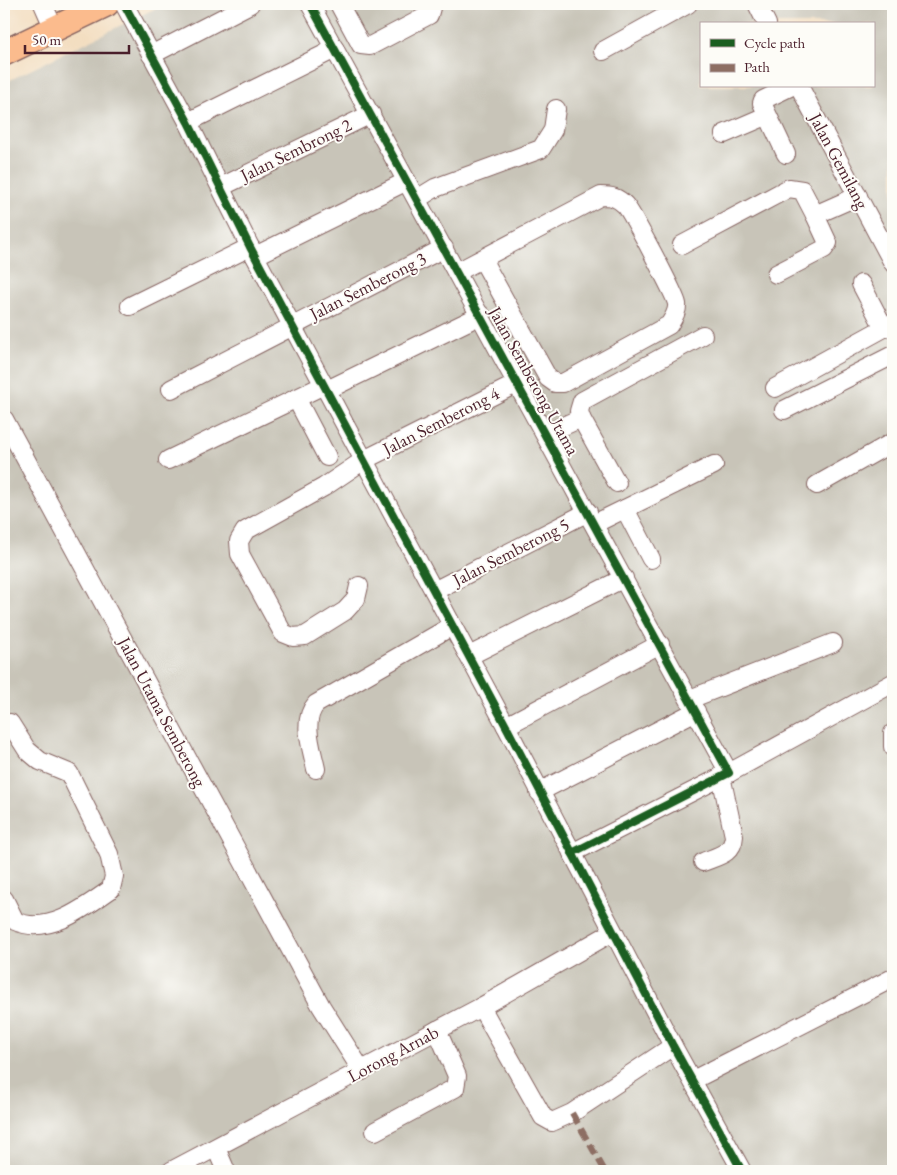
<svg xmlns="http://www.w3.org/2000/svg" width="897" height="1175" font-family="'EB Garamond',serif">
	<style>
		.industrial { fill: #c8c4b8; fill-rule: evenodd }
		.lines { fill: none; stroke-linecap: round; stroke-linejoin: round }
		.minor-casing { stroke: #85625f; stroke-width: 20 }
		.highway-casing { stroke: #85625f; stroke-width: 28 }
		.minor { stroke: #fff; stroke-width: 18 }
		.highway { stroke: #fbbb8d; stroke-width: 25 }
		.quiet { stroke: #8d6e63; stroke-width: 6; stroke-dasharray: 12 6; stroke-linecap: butt }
		.cycleway-casing { stroke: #fdfcf7; stroke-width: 11 }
		.cycleway { stroke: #1b5e20; stroke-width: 8 }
		.labels { text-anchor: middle; stroke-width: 4; stroke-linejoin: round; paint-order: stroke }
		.street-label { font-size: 18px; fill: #4a1f2b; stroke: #fdfcf7 }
	</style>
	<rect width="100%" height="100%" fill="#fdfcf7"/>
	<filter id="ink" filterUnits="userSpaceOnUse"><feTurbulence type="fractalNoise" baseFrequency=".02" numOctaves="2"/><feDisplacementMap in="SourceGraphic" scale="10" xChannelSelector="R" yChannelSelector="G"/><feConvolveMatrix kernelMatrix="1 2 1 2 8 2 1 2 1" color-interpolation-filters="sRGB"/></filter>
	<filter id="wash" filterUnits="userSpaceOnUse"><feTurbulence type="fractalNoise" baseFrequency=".0096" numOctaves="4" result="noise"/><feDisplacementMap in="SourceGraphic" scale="20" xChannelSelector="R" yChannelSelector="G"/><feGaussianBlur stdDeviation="1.12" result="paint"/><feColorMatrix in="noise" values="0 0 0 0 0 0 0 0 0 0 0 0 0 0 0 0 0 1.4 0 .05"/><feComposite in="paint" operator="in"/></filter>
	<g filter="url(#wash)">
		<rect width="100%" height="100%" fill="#f3ddbf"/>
		<!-- industrial -->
		<path class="industrial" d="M164,4H893V1171H4V83ZM701,24H873V86H701Z"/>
	</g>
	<g filter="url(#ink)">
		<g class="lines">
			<!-- minor casing -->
			<g class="minor-casing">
				<g id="minor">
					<polyline points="43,4 54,29"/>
					<polyline points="124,4 188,122 250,247 506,726 673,1046 742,1171"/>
					<polyline points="310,4 729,773"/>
					<polyline points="339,4 361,45 370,46 429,15 432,4"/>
					<polyline points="757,4 767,24"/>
					<polyline points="603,51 688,4"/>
					<polyline points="151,55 250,4"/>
					<polyline points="799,86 893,263"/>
					<polyline points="188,122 335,49"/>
					<polyline points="724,134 766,116"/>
					<polyline points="786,154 762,103 763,100 792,86"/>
					<polyline points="221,187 371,114"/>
					<polyline points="417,199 435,188 541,149 553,130 556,109"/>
					<polyline points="682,245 789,188 802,190 815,215 858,196"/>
					<polyline points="255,256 407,181"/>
					<path d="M457,272L601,196C611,196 617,197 625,205C631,211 676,296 677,304C678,311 673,319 669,325L563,383H555L548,378L482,259"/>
					<polyline points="776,274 824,249 828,243 815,215"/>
					<polyline points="861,284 884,328"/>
					<polyline points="130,306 250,247"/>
					<polyline points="775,388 893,323"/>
					<polyline points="171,389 444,248"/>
					<polyline points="327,390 481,315"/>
					<polyline points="296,398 327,457"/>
					<polyline points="784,410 893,355"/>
					<polyline points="581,418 579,411 582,401 703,335"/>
					<polyline points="4,419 321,1006 362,1071"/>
					<polyline points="546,434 581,418 617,483"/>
					<polyline points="168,460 324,385"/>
					<polyline points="817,485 893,442"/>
					<polyline points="625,509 651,559"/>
					<polyline points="594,524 714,465"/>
					<polyline points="359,586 356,599 345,611 305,636 293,637 283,633 240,554 239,541 245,531 324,487 364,460 518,383"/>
					<polyline points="434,591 588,512"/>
					<polyline points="469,656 624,578"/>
					<polyline points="690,699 833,643"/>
					<polyline points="506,726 660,644"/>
					<polyline points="893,733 893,747"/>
					<path d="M316,769C312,749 301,721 316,704L452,626"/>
					<polyline points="539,792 696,711"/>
					<polyline points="572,853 729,773 893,683"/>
					<path d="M703,862C718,856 733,854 734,836L721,776"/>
					<path d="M4,899L15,921C48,936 84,908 111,889L114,876L109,854L69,773L40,761L27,750L10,723"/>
					<polyline points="481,1007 543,1117 552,1122 572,1113 673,1046"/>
					<polyline points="693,1080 893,978"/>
					<polyline points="375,1131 455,1088 457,1076 437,1030"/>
					<polyline points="216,1148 226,1171"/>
					<polyline points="171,1171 481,1007 613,932"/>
				</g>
			</g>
			<!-- highway casing -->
			<g class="highway-casing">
				<polyline id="highway" points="4,53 106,4"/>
			</g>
			<!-- minor -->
			<use href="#minor" class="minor"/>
			<!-- highway -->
			<use href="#highway" class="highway"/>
			<!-- quiet -->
			<polyline class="quiet" points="572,1113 605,1171"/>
			<!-- cycleway casing -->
			<g class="cycleway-casing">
				<g id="cycleway">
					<polyline points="124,4 188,122 250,247 506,726 673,1046 742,1171"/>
					<polyline points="310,4 729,773 572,853"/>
				</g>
			</g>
			<!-- cycleway -->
			<use href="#cycleway" class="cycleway"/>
		</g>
	</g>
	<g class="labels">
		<!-- street labels -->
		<g class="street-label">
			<text transform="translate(296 150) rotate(-26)" y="6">Jalan Sembrong 2</text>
			<text transform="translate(839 161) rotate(62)" y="6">Jalan Gemilang</text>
			<text transform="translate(368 286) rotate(-27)" y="6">Jalan Semberong 3</text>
			<text transform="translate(534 381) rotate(61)" y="6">Jalan Semberong Utama</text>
			<text transform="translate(441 421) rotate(-27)" y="6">Jalan Semberong 4</text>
			<text transform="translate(511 552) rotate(-27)" y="6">Jalan Semberong 5</text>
			<text transform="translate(162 712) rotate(62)" y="6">Jalan Utama Semberong</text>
			<text transform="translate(393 1054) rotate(-28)" y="6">Lorong Arnab</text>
		</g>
	</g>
	<!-- margin -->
	<rect width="897" height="1175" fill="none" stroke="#fdfcf7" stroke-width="20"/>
	<!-- legend -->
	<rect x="700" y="22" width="175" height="65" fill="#fdfcf7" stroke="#b5a4a5"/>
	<rect x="710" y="39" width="25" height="8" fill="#1b5e20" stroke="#b5a4a5"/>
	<text x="744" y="48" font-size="15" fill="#4a1f2b">Cycle path</text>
	<rect x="710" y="64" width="25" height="8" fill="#8d6e63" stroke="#b5a4a5"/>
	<text x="744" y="72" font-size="15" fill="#4a1f2b">Path</text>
	<!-- scale -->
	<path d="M25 45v8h104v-8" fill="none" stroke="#4a1f2b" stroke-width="2.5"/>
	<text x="32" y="45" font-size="15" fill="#4a1f2b" stroke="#fdfcf7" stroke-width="4" paint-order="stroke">50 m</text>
</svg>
